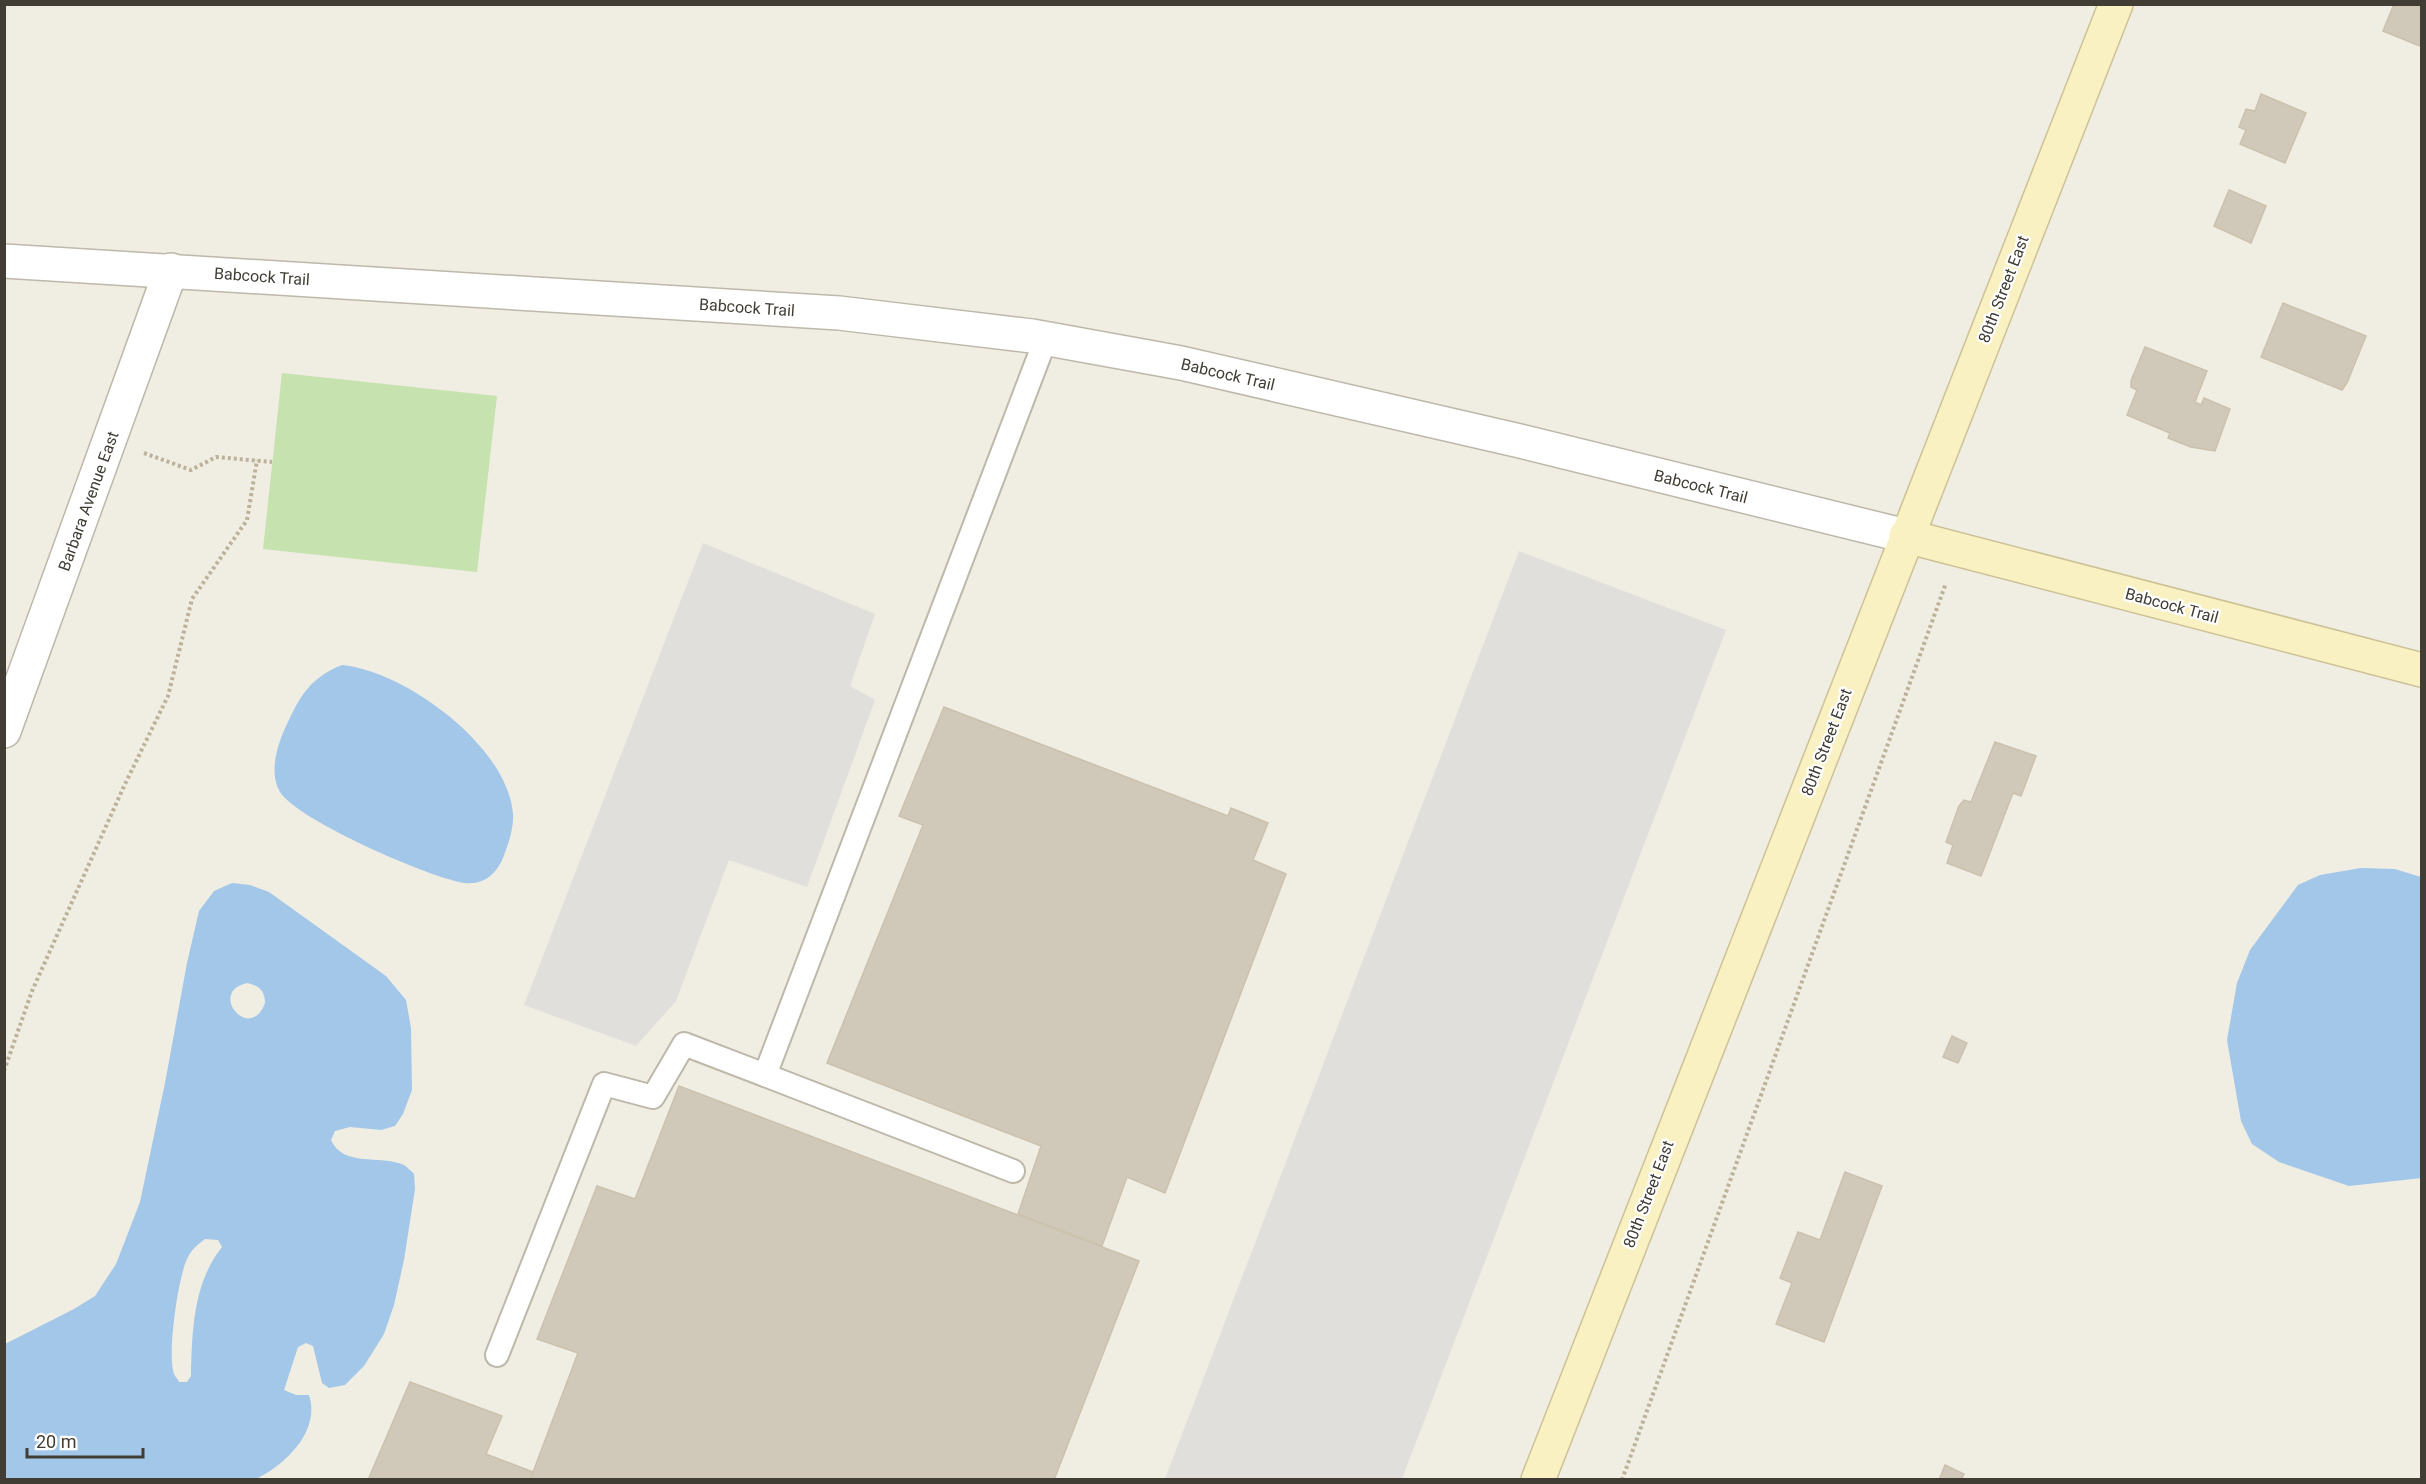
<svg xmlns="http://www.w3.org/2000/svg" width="2426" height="1484" font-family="Roboto,sans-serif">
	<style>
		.green { fill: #c6e2ae }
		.parking { fill: #e1dfdb }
		.water { fill: #a3c7e9; fill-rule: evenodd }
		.building { fill: #d0c9b9; stroke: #cbc1ad; stroke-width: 1.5 }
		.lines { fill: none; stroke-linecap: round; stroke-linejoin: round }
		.lane-casing { stroke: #bdb8a9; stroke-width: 26 }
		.street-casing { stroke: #bdb8a9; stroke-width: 36 }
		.secondary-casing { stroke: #cdc296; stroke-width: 36 }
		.path { stroke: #bbb299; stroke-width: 4; stroke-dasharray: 3 3; stroke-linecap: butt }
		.lane { stroke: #fff; stroke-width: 22 }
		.street { stroke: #fff; stroke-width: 33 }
		.secondary { stroke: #faf1c3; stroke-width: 33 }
		.labels { text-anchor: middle; stroke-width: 4.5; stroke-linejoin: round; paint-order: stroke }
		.street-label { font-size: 16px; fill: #413d34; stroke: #fff }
	</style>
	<rect width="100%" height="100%" fill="#f0ede3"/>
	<!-- green -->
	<polygon class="green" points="282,373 497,396 477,572 263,549"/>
	<!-- parking -->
	<g class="parking">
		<polygon points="703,543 875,614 850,686 875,700 807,887 729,860 676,1001 636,1046 524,1005"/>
		<polygon points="1519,551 1726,630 1402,1479 1165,1479"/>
	</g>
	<!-- water -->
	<g class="water">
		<path d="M342,665C405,671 508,746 513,814C514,828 508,845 503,858C496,874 484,885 465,883C432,879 297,820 280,792C268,772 278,742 288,722C301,694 312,677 342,665Z"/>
		<polygon points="2361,868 2395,869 2421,877 2422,1178 2349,1186 2279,1162 2252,1144 2241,1121 2227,1040 2237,983 2250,950 2298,885 2320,875"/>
		<path d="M232,883L250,885L269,892L386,976L406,1000L411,1028L412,1090L403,1114L395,1126L381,1130L350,1127L335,1131L331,1140C344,1168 379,1154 404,1165C407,1167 411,1171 414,1174L415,1189L404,1260L394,1305L384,1334L364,1366L345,1385L329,1388L322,1383L313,1346L306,1343L298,1347L284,1390L296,1395H309C321,1431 285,1465 256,1479H5V1344L74,1309L95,1296L116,1264L140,1202L165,1083L187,963L199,911L214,891ZM248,983C259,986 265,991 265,1003C250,1044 206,991 248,983ZM205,1239L218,1240L222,1247C193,1283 192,1332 191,1376L187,1382H179C178,1379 175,1377 174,1374C167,1355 178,1278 187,1259C191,1250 197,1245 205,1239Z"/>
	</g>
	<!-- building -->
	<g class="building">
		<polygon points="2394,4 2422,4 2422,47 2383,31"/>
		<polygon points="2261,94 2306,113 2285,163 2240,144 2246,130 2239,127 2246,109 2255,111"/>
		<polygon points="2229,190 2266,206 2251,243 2214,226"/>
		<polygon points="2283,303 2366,336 2347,383 2342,390 2261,357"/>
		<polygon points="2145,347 2207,371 2195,402 2201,405 2204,398 2230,409 2215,451 2191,447 2168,438 2170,433 2127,415 2137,390 2131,387 2131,381"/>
		<polygon points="944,707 1228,816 1231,808 1268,823 1253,860 1286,874 1165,1193 1127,1177 1102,1246 1018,1214 1041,1146 827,1063 923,825 899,816"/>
		<polygon points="1995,742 2036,756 2021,796 2013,793 1981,876 1947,863 1953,845 1946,842 1959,806 1964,800 1971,802"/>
		<polygon points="1952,1036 1967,1043 1958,1063 1943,1057"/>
		<polygon points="679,1086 1139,1261 1054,1480 530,1480 578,1353 537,1339 597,1186 635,1199"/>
		<polygon points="1845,1172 1882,1186 1824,1342 1776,1324 1792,1283 1780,1278 1798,1232 1820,1240"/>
		<polygon points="410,1382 502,1416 486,1454 533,1472 530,1480 368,1480"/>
		<polygon points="1945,1465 1964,1474 1961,1480 1939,1480"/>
	</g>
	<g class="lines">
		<!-- lane casing -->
		<g class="lane-casing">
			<g id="lane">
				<polyline points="765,1075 1013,1171"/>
				<polyline points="497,1355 604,1084 653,1097 684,1044 765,1075 1046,338"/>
			</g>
		</g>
		<!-- street casing -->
		<g class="street-casing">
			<g id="street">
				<polyline points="4,261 839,313 1032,336 1181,363 1520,441 1906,536"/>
				<polyline points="4,731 171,270"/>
			</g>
		</g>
		<!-- secondary casing -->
		<g class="secondary-casing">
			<g id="secondary">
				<polyline points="1906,536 2422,670"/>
				<polyline points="1538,1480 2116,4"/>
			</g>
		</g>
		<!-- path -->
		<g class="path">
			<polyline points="144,453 191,470 216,457 272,462"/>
			<polyline points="4,1071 32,991 125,784 168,696 192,599 247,520 257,460"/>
			<polyline points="1622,1480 1946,583"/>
		</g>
		<!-- lane -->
		<use href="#lane" class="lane"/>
		<!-- street -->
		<use href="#street" class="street"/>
		<!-- secondary -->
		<use href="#secondary" class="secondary"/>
	</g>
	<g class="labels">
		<!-- street labels -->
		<g class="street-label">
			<text transform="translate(262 276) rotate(4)" y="6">Babcock Trail</text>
			<text transform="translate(2003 289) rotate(-69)" y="6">80th Street East</text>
			<text transform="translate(747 307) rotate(4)" y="6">Babcock Trail</text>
			<text transform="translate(1228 374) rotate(13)" y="6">Babcock Trail</text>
			<text transform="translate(1701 486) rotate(14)" y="6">Babcock Trail</text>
			<text transform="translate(88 501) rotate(-70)" y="6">Barbara Avenue East</text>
			<text transform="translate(2172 605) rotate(15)" y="6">Babcock Trail</text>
			<text transform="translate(1826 742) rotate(-69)" y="6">80th Street East</text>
			<text transform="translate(1648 1194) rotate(-69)" y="6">80th Street East</text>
		</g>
	</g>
	<!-- border -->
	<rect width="2426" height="1484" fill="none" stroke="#413d34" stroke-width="12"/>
	<!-- scale -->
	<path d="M27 1448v9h116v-9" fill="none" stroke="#413d34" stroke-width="3"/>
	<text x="36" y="1448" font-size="18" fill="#413d34" stroke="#ffffff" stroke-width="4.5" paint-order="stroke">20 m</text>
</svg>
